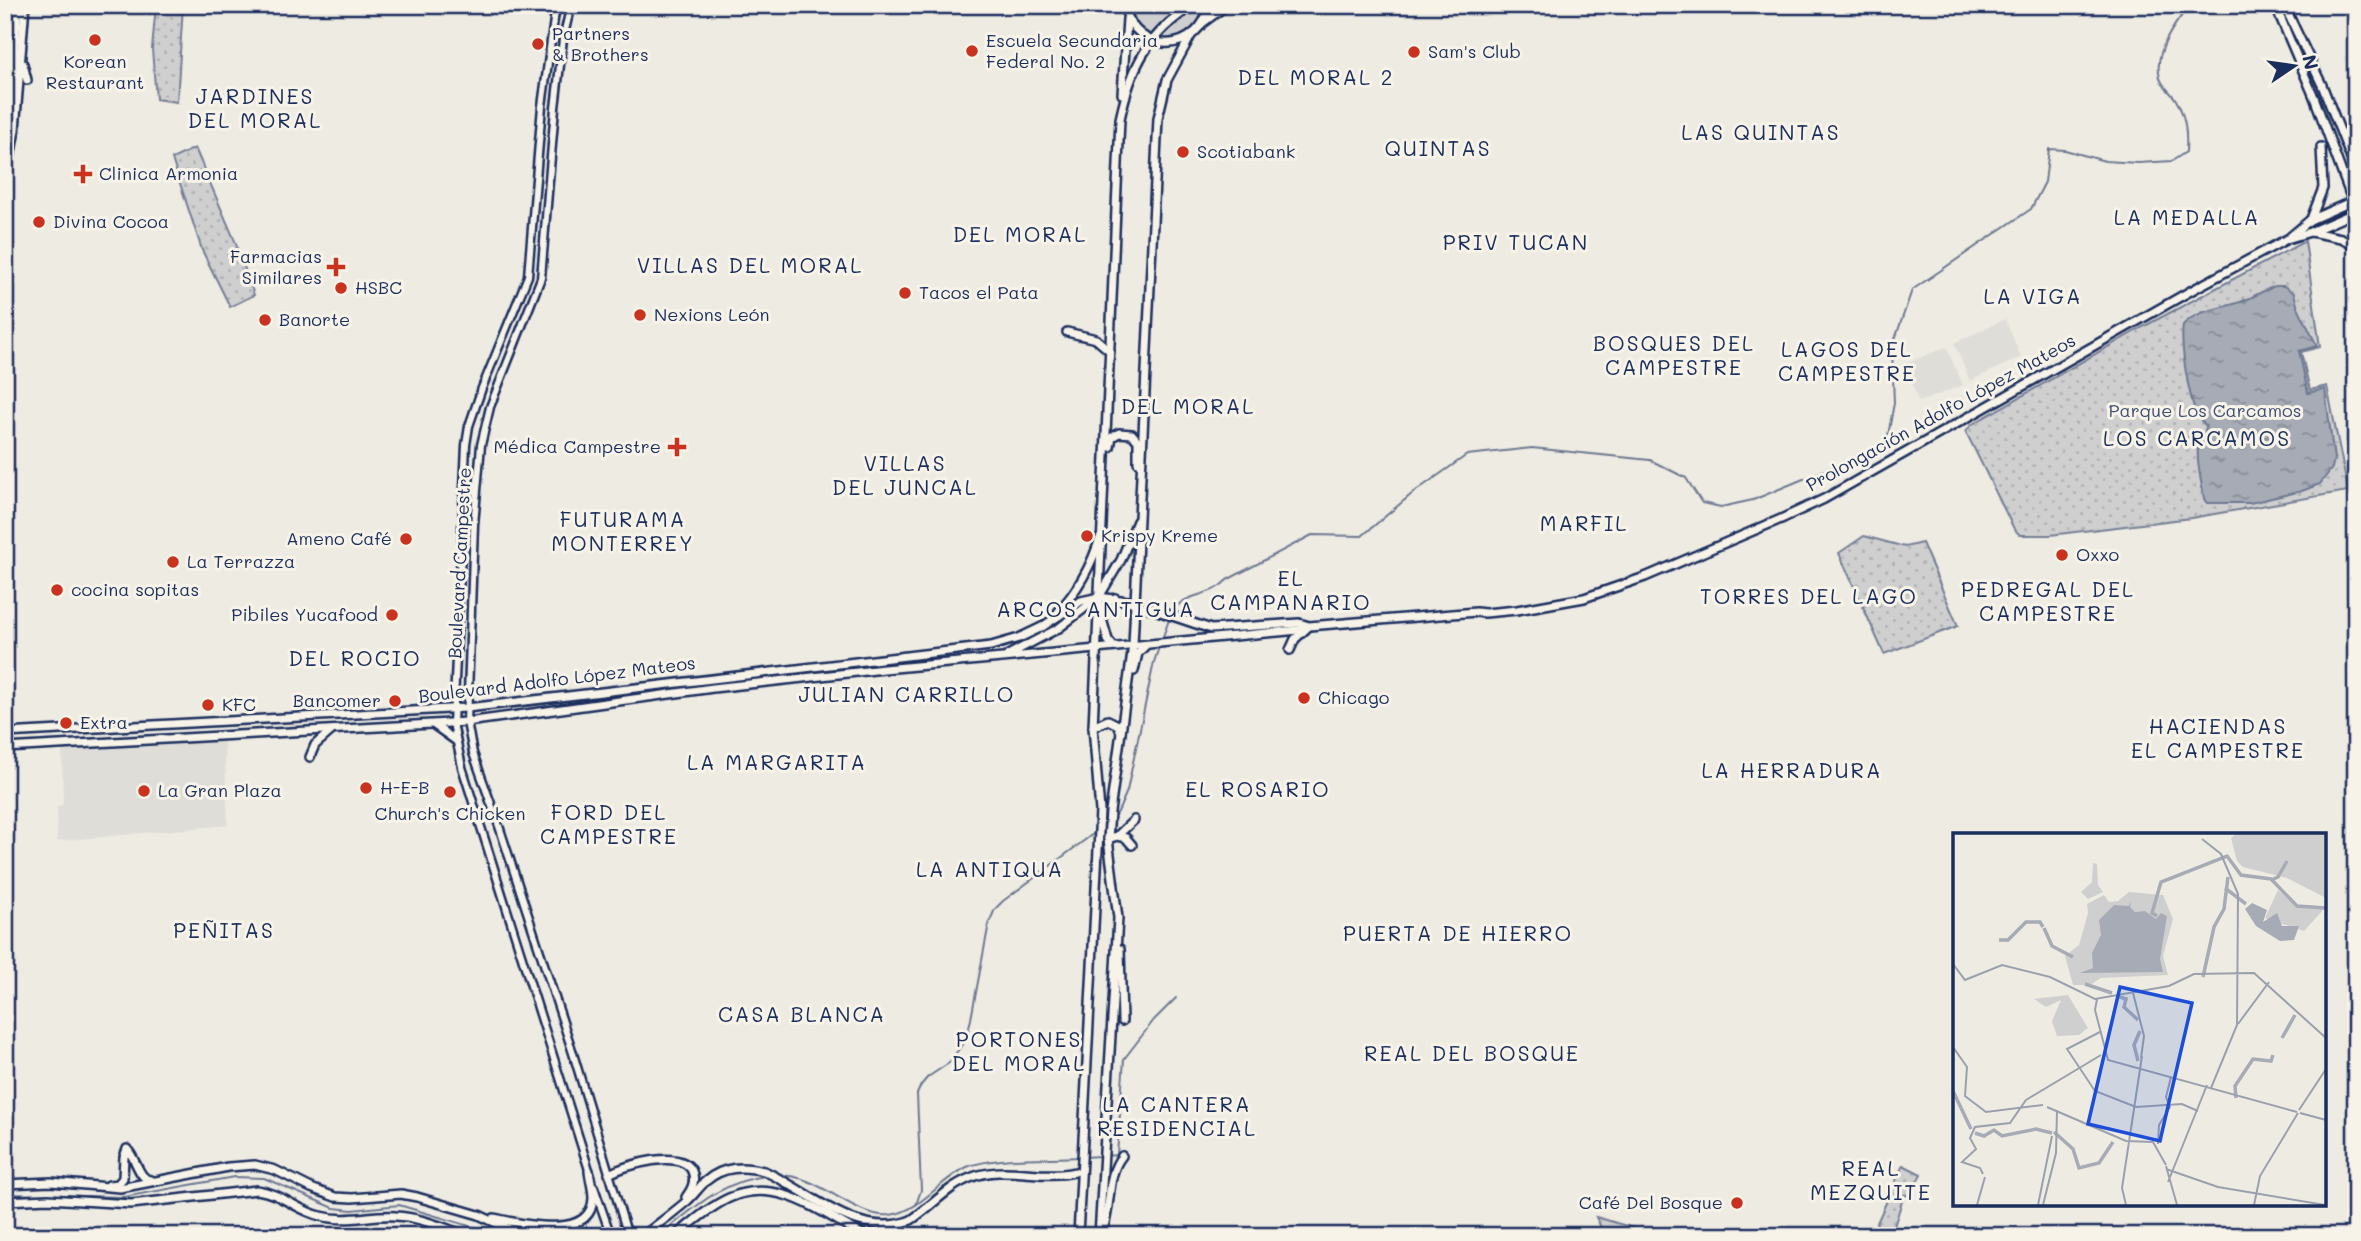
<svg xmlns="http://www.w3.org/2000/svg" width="2361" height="1241" font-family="Mali,sans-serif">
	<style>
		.built { fill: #deddd8 }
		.grass { fill: url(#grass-tufts); stroke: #757f96; stroke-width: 2 }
		.park { fill: url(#park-dots); stroke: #757f96; stroke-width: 2 }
		.water { fill: url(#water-ripples); stroke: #6e7992; stroke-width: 2 }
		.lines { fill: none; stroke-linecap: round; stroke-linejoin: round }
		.stream { stroke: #6e7992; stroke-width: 2 }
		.secondary-casing { stroke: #1b2f5e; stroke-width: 11 }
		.primary-casing { stroke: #1b2f5e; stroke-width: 12 }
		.secondary { stroke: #f7f3e8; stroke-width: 6 }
		.primary { stroke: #f7f3e8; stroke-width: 7 }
		.poi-dot { fill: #c8321e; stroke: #f7f3e8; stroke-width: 2.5 }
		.labels { text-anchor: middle; stroke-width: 6; stroke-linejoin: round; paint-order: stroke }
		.poi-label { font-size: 18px; fill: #1b2f5e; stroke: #f7f3e8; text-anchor: start }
		.park-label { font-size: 18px; fill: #3f4f75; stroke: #f7f3e8 }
		.street-label { font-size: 18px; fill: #1b2f5e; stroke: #f7f3e8 }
		.quarter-label { font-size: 21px; letter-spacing: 2px; fill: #1b2f5e; stroke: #f7f3e8 }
		.inset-river { fill: none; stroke: #a6abb5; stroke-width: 3.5 }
		.inset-road { fill: none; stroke: #9aa0ad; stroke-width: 2 }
		.view { fill: #1d4ed8; fill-opacity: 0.15; stroke: #1d4ed8; stroke-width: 3.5 }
		.inset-edge { fill: none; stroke: #1b2f5e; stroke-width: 3.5 }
	</style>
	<defs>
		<pattern id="grass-tufts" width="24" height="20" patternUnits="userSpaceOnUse" patternTransform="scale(1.75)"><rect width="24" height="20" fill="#cfcfcf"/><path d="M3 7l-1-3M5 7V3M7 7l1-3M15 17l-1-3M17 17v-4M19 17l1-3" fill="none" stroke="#b1b2b4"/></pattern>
		<pattern id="park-dots" width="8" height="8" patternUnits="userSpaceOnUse" patternTransform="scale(1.75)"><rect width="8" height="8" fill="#cfcfcf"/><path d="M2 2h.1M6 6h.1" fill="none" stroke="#b1b2b4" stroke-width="1.8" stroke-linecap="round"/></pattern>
		<pattern id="water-ripples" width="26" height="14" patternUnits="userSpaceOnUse" patternTransform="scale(1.75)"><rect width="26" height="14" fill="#a6abb5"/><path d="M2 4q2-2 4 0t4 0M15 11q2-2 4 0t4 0" fill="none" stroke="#868c96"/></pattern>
	</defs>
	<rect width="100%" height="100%" fill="#eeebe2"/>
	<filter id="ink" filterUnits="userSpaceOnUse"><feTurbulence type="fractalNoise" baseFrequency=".0143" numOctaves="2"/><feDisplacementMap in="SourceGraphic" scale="14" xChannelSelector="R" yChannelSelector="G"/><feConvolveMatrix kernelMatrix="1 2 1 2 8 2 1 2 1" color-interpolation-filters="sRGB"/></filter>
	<g filter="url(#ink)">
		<!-- built -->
		<g class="built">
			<polygon points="2005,319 2021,357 1970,381 1954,343"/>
			<polygon points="1946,347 1963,385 1919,402 1904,364"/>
			<polygon points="224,741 228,825 57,841 57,806 61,806 63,802 62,750"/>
		</g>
		<!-- grass -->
		<g class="grass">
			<polygon points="1129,5 1186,5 1171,16 1151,36 1139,29"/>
			<path d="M1204,5C1202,27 1181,44 1160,39L1181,18Z"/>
		</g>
		<!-- park -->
		<g class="park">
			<polygon points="156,5 183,5 177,102 156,99 152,49"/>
			<polygon points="195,148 235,241 254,295 230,307 202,250 172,159"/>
			<polygon points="2305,241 2320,347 2301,352 2310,390 2327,386 2348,491 2191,518 2050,535 2020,535 2014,529 1966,432 1971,425 2141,328"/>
			<polygon points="1864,536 1905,547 1922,543 1958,626 1884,654 1839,553"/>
			<polygon points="1903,1165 1921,1174 1910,1196 1904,1195 1891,1236 1871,1236"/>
			<polygon points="1596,1217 1661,1236 1605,1236"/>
		</g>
		<!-- water -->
		<path class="water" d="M2276,286H2284L2294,293L2297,305L2317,346L2299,351L2308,393L2325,389L2334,459L2332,468L2320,484L2302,491L2250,503H2207L2204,499C2202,483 2196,463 2198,447C2199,439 2206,435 2206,426C2202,421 2198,419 2196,413C2188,392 2180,346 2183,325C2198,308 2226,309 2245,300C2256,296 2265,289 2276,286Z"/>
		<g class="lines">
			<!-- stream -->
			<g class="stream">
				<path d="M1172,612C1186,591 1209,599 1227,580L1312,535L1362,536L1413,493L1467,455L1532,448L1650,460L1686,478L1702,503L1721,507L1753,500L1854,458L1887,441L1894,403L1892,348L1912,290L2031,209L2045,182L2049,149L2065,150L2105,161L2138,163L2172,161L2186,152C2187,133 2186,117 2176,100C2172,93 2162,86 2160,78C2153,53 2174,24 2190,5"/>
				<polyline points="1161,642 1170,617"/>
				<polyline points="1111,818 1118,812 1127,791 1154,662 1159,647"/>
				<polyline points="1105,1156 1117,1155 1124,1059 1154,1020 1176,998"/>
				<polyline points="1084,1157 1100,1156"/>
				<path d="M780,1175C821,1175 855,1219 890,1215C921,1211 939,1180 967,1167C992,1156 1049,1159 1079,1157"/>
				<polyline points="5,1194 124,1197 234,1177 264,1178 334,1208 352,1210 399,1205 503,1236"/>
				<polyline points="916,1205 921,1190 917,1094 921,1085 928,1077 949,1063 966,1039 971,1019 989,923 995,909 1003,901 1097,831"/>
				<path d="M659,1236C693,1209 722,1180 767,1176"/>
			</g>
			<!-- secondary casing -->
			<g class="secondary-casing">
				<g id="secondary">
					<polyline points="556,5 542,106 528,276 482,388 469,426 466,445 453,723 462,767 590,1173"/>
					<polyline points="571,5 563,39 555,108 541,278 490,407 481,445 474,525 467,722 473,753 500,829 572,1050 628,1236"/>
					<polyline points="594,1187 611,1236"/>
				</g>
			</g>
			<!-- primary casing -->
			<g class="primary-casing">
				<g id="primary">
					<path d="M1124,5C1136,59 1201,53 1209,5"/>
					<polyline points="2263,5 2266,10"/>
					<polyline points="2275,5 2314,97 2356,211"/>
					<polyline points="2284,5 2322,85 2356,171"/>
					<polyline points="10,16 14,32"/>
					<polyline points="1204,22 1227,5"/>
					<polyline points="23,64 27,80"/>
					<polyline points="1122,94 1127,19"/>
					<polyline points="5,142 10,119 18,5"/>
					<polyline points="5,185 15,130 25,5"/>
					<polyline points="2311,219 2323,188 2321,147"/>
					<polyline points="2311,232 2341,238 2355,245"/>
					<polyline points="2290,237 2310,220 2355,200"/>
					<polyline points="1067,332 1096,339 1110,351"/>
					<polyline points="1110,447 1112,437 1119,433 1132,434 1138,441 1138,462"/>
					<path d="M1058,612C1078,590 1091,567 1100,538"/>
					<polyline points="1113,646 1108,640 1100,612 1107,602 1115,598"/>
					<polyline points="1290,650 1295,639 1306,629"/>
					<polyline points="1008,655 1059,628 1099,597 1121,560 1137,521"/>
					<polyline points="1134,671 1138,653 1146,645"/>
					<polyline points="434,725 455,740"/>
					<polyline points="1093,727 1108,720 1118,725 1121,732"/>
					<polyline points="5,733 467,708 991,646 1019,638 1042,627 1081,601 1099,597 1128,601 1211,629 1299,623 1309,626 1476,612 1485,613 1517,610 1584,598 1645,577 1781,519 1824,499 2194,289 2287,239 2310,232 2356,212"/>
					<polyline points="5,748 467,722 713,688 884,669 1299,630 1308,627"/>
					<polyline points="310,757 315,745 331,731"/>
					<polyline points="1117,836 1126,838 1132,845"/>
					<polyline points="1108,839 1117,836 1134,820"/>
					<polyline points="1120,949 1122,1021"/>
					<path d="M609,1174C626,1165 681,1148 692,1171C696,1181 692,1189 686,1197"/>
					<polyline points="5,1184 51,1182 120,1188 228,1167 255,1165 275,1170 311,1188 335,1197 352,1198 401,1194 417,1197 479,1215 524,1236"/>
					<path d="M109,1185L118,1184L123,1178L124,1157L127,1149C137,1160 139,1180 151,1180"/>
					<path d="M5,1201L48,1199L131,1204L257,1190C281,1193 298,1211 321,1216C347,1223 371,1214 396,1216C421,1217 446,1229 469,1236"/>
					<path d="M494,1218C523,1224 592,1241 593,1198C593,1189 590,1180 589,1171"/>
					<path d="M1103,1229C1112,1206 1106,1175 1122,1156"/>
					<path d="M643,1236C658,1224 673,1213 687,1201C694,1195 699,1187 706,1181C723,1166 743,1166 764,1171C810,1191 858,1241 911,1220C931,1207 947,1187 970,1178C1004,1164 1040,1180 1075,1172"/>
					<path d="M675,1236C692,1223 709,1207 729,1198C778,1175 823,1215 866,1236"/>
					<path d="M1078,1236L1100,811L1093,727L1120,119C1131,67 1148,33 1194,5"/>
					<polyline points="1099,1236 1118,918 1108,839 1110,812 1133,645 1158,118 1167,80 1192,34"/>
				</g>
			</g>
			<!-- secondary -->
			<use href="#secondary" class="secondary"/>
			<!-- primary -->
			<use href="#primary" class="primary"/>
		</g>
	</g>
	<!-- markers -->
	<g class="poi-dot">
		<circle cx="95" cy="40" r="7"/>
		<circle cx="538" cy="44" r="7"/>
		<circle cx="972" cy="51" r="7"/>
		<circle cx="1414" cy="52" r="7"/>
		<circle cx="1183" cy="152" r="7"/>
		<path d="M79.5 163.5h7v7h7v7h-7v7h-7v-7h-7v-7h7z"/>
		<circle cx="39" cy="222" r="7"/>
		<path d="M332.5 256.5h7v7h7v7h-7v7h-7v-7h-7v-7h7z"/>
		<circle cx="341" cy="288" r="7"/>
		<circle cx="905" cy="293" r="7"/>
		<circle cx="640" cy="315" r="7"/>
		<circle cx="265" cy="320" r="7"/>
		<path d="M673.5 436.5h7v7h7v7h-7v7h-7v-7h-7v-7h7z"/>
		<circle cx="1087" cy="536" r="7"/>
		<circle cx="406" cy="539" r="7"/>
		<circle cx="2062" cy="555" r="7"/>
		<circle cx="173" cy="562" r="7"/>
		<circle cx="57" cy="590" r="7"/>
		<circle cx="392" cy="615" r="7"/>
		<circle cx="1304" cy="698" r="7"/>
		<circle cx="395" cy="701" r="7"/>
		<circle cx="208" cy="705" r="7"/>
		<circle cx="66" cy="723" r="7"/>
		<circle cx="366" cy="788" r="7"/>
		<circle cx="144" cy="791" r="7"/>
		<circle cx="450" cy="792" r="7"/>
		<circle cx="1737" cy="1203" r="7"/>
	</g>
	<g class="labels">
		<!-- poi labels -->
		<g class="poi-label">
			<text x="552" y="40">Partners<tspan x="552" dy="21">&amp; Brothers</tspan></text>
			<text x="986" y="47">Escuela Secundaria<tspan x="986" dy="21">Federal No. 2</tspan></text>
			<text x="1428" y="58">Sam's Club</text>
			<text x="95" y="68" text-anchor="middle">Korean<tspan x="95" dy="21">Restaurant</tspan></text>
			<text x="1197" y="158">Scotiabank</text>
			<text x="99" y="180">Clinica Armonia</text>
			<text x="53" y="228">Divina Cocoa</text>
			<text x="322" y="263" text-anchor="end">Farmacias<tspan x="322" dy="21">Similares</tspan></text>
			<text x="355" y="294">HSBC</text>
			<text x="919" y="299">Tacos el Pata</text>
			<text x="654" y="321">Nexions León</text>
			<text x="279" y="326">Banorte</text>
			<text x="661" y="453" text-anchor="end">Médica Campestre</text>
			<text x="1101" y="542">Krispy Kreme</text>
			<text x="392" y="545" text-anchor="end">Ameno Café</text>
			<text x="2076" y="561">Oxxo</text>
			<text x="187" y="568">La Terrazza</text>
			<text x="71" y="596">cocina sopitas</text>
			<text x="378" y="621" text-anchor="end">Pibiles Yucafood</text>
			<text x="1318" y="704">Chicago</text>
			<text x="381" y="707" text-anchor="end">Bancomer</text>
			<text x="222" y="711">KFC</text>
			<text x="80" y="729">Extra</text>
			<text x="380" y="794">H-E-B</text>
			<text x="158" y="797">La Gran Plaza</text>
			<text x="450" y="820" text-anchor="middle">Church's Chicken</text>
			<text x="1723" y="1209" text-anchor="end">Café Del Bosque</text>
		</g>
		<!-- park labels -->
		<g class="park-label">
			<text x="2205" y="417">Parque Los Carcamos</text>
		</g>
		<!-- street labels -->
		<g class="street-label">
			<text transform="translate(1941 413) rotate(-29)" y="6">Prolongación Adolfo López Mateos</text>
			<text transform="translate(460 563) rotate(-87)" y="6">Boulevard Campestre</text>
			<text transform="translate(557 680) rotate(-7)" y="6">Boulevard Adolfo López Mateos</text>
		</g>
		<!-- quarter labels -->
		<g class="quarter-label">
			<text x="1316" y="85">DEL MORAL 2</text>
			<text x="255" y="104">JARDINES<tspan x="255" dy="24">DEL MORAL</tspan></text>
			<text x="1761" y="140">LAS QUINTAS</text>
			<text x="1438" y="156">QUINTAS</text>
			<text x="2187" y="225">LA MEDALLA</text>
			<text x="1020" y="242">DEL MORAL</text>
			<text x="1516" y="250">PRIV TUCAN</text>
			<text x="750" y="273">VILLAS DEL MORAL</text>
			<text x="2033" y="304">LA VIGA</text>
			<text x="1674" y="351">BOSQUES DEL<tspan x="1674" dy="24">CAMPESTRE</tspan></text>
			<text x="1847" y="357">LAGOS DEL<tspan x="1847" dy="24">CAMPESTRE</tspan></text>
			<text x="1188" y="414">DEL MORAL</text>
			<text x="2197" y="446">LOS CARCAMOS</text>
			<text x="905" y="471">VILLAS<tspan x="905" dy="24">DEL JUNCAL</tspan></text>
			<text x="623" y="527">FUTURAMA<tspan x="623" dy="24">MONTERREY</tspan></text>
			<text x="1584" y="531">MARFIL</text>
			<text x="1291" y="586">EL<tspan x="1291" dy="24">CAMPANARIO</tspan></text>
			<text x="2048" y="597">PEDREGAL DEL<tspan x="2048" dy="24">CAMPESTRE</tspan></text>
			<text x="1809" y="604">TORRES DEL LAGO</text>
			<text x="1096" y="617">ARCOS ANTIGUA</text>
			<text x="355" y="666">DEL ROCIO</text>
			<text x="907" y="702">JULIAN CARRILLO</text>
			<text x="2218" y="734">HACIENDAS<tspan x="2218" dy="24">EL CAMPESTRE</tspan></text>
			<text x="777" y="770">LA MARGARITA</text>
			<text x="1792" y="778">LA HERRADURA</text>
			<text x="1258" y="797">EL ROSARIO</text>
			<text x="609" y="820">FORD DEL<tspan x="609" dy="24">CAMPESTRE</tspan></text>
			<text x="990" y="877">LA ANTIQUA</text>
			<text x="224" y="938">PEÑITAS</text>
			<text x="1458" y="941">PUERTA DE HIERRO</text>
			<text x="802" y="1022">CASA BLANCA</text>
			<text x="1019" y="1047">PORTONES<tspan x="1019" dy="24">DEL MORAL</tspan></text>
			<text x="1472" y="1061">REAL DEL BOSQUE</text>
			<text x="1177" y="1112">LA CANTERA<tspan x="1177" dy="24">RESIDENCIAL</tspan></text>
			<text x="1871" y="1176">REAL<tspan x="1871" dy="24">MEZQUITE</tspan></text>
		</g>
	</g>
	<!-- overview -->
	<g transform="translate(1953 833)">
		<rect width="373" height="373" fill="#eeebe2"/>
		<path d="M140,30L144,31L145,52L150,59L135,66L128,59L139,49Z" fill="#cfcfcf"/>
		<path d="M283,1H373V65L334,45L290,34L284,28L278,5ZM325,57L344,74L371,76L351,98L312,85ZM176,59L210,62L220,86L210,123L215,142L148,145L137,152H120L112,123L126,112L135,80L134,71L151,62L156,69L165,68ZM115,162L135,195L126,202L104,203L99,188L108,167L93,174L81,166Z" fill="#cfcfcf"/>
		<path d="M178,68L177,74L182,79L192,78L203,86L208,80L214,83L207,126L210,139L127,140L140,135L139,120L148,102L146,87L161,72L176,73ZM299,70L314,77L310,89L324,80L329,93H346L341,107L327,108L303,93L292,76Z" fill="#a6abb5"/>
		<path class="inset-river" d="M318,47L325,44L334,28M272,55L293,71M204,83L199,80L208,49L274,23L288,42L318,46L344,73L373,75M91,95L99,113L120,124M46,107H55L73,89H87L90,94M250,144L261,94L271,76L275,44M132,151L159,160M164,163L173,166L171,174L185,187M329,205L342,182M185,228L181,212L187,198M0,258L18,296M283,265L282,253L300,226L318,228L320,222M101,299L120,316L126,335L146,330L160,309M22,300L31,303L41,297L49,303L83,296L99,300"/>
		<path class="inset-road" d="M249,6L268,21L285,61L284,192L258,255M0,131L12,147L49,132L97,144L142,166L216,153L241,141L301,140L373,205M179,156L191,203L188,225M144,166L142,177L155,227L344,279M285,191L316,149M147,199L114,216L142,258L183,274L229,271L245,278M0,214L14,234L12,263L33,279L90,272M94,274L173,308L200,309L213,332M346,277L373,236M347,280L373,287M205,311L206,292L217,274L213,264L218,244M213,333L224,372M213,336L265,354L372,372M30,341L27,335L9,329L23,316L17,305L22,294L57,290L73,267L148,222M215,349L254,252M24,372L32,344M85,372L99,303M90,372L103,320L104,277M173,372L169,355L189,223M301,372L307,343L345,280"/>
		<path class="view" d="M167,154L239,170L207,308L135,291Z"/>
		<rect width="373" height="373" class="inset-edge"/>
	</g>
	<!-- margin -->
	<rect width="2361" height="1241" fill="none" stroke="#f7f3e8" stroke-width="28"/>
	<rect x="14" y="14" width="2333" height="1213" fill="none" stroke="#1b2f5e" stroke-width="2.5" filter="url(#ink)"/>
	<!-- north arrow -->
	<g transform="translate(2294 66) rotate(77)" stroke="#f7f3e8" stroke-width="5" paint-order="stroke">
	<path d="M0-5L12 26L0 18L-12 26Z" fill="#1b2f5e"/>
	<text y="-10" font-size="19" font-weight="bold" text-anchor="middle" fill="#1b2f5e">N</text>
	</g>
</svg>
